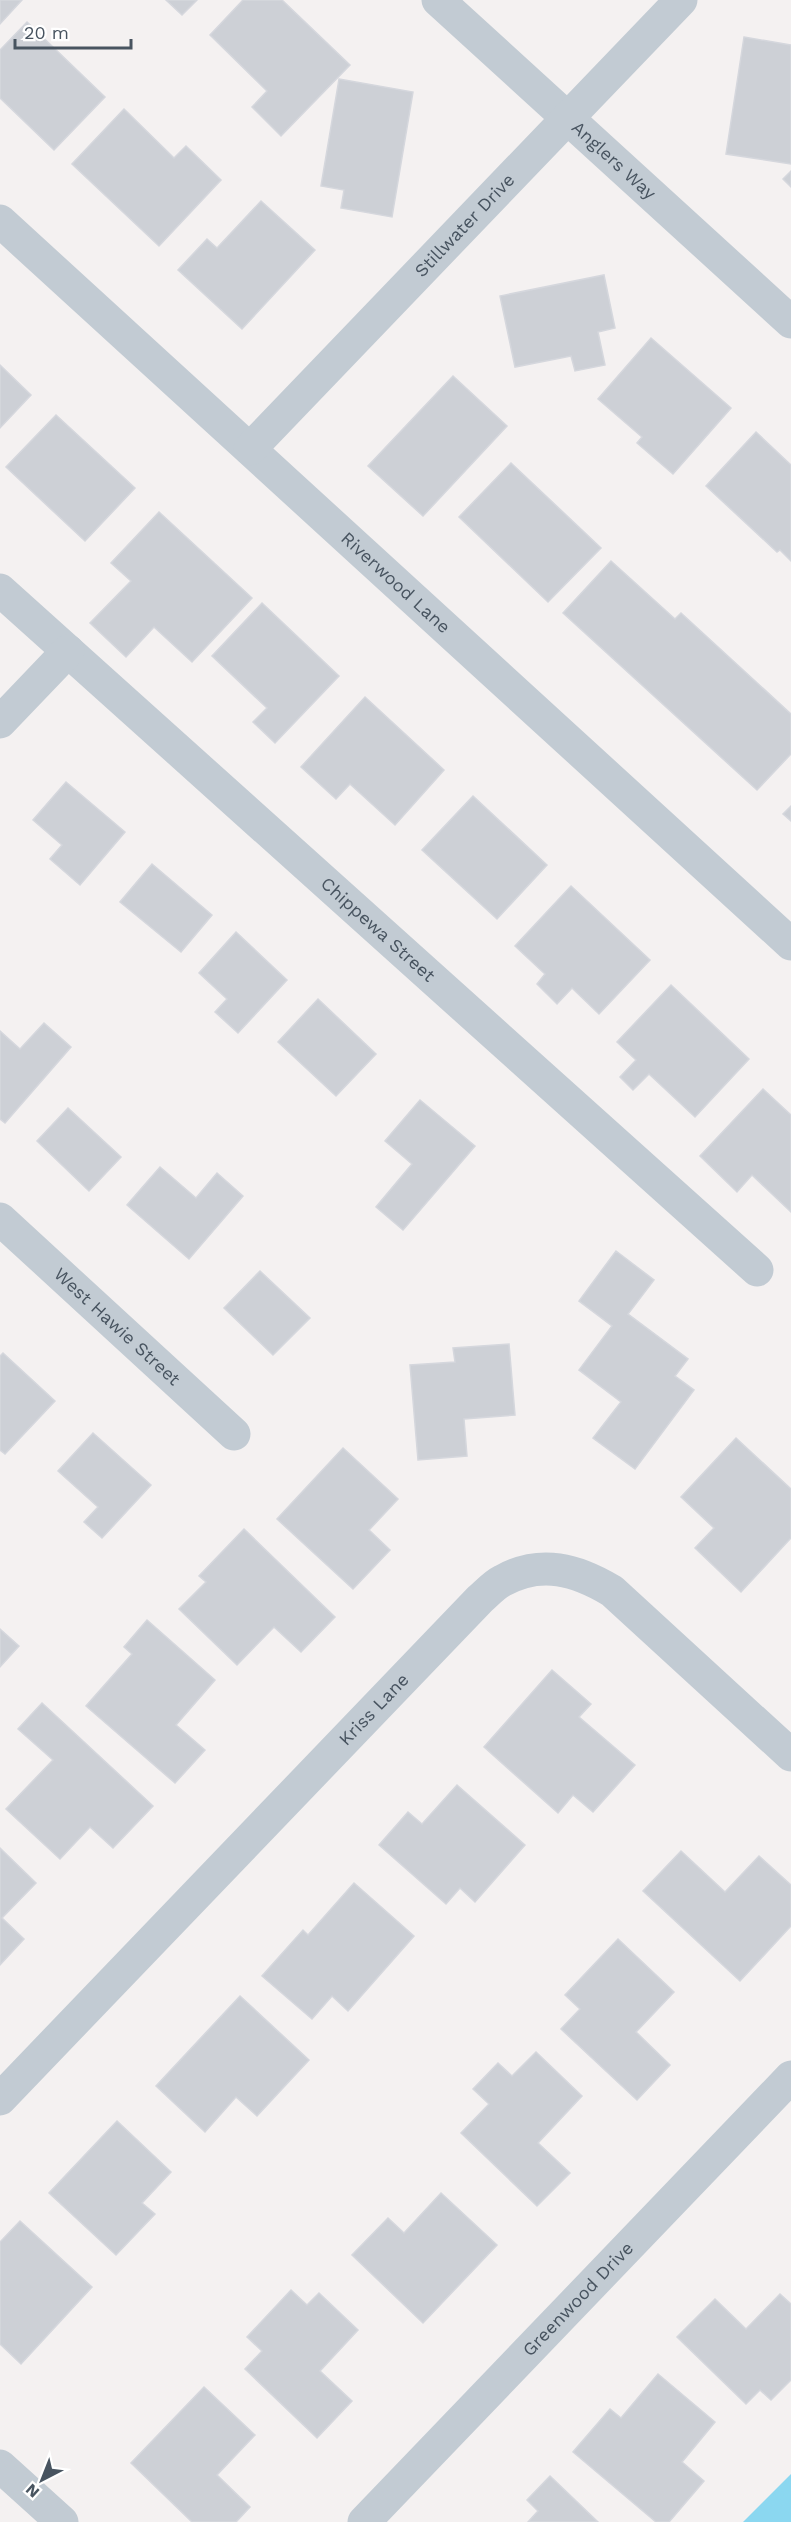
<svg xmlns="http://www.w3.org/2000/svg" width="791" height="2522" font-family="'Work Sans',sans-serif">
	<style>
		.water { fill: #8bd7f0 }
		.building { fill: #cdd0d6; stroke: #d5d7dd; stroke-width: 1.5 }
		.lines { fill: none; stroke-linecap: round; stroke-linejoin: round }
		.minor { stroke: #c2cbd3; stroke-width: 33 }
		.labels { text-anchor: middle; stroke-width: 5; stroke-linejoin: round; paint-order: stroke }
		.street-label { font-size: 18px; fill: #485460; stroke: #fff }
	</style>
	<rect width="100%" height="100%" fill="#f4f1f1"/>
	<!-- water -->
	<polygon class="water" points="791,2474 791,2522 743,2522"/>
	<!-- building -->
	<g class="building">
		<polygon points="0,0 22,0 0,24"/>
		<polygon points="166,0 197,0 182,15"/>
		<polygon points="243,0 282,0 350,65 281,136 252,107 267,91 210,35"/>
		<polygon points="27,22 105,97 54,150 0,98 0,50"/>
		<polygon points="744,37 791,45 791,164 726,154"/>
		<polygon points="339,79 413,92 392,217 341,208 344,190 321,186"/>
		<polygon points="124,109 174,158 186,146 221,180 159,246 72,164"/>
		<polygon points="791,171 791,187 783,179"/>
		<polygon points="261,201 315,250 242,329 178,270 207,239 217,248"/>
		<polygon points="604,275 615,328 598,332 605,365 575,371 571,356 515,367 500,296"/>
		<polygon points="651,338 731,408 673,474 637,443 642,437 598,399"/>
		<polygon points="0,365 31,395 0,428"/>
		<polygon points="453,376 507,426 423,516 368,466"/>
		<polygon points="56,415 135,488 85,541 6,467"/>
		<polygon points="756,432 791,465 791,561 780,550 777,552 706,486"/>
		<polygon points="511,463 601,548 548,602 459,517"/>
		<polygon points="159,512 252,598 192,662 154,627 126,657 90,623 131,581 111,563"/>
		<polygon points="611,561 675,619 681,613 791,714 791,754 757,790 563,613"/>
		<polygon points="262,603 339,676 275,743 253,722 267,708 212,656"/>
		<polygon points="365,697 444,770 395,825 350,784 336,799 301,767"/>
		<polygon points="66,782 125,832 80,885 50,859 62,845 33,820"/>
		<polygon points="473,796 547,865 497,919 422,850"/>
		<polygon points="791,806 791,821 783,814"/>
		<polygon points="152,864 212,915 181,952 120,902"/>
		<polygon points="571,886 650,960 599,1014 572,988 557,1004 537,984 545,974 515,946"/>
		<polygon points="236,932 287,980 238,1033 215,1012 227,999 199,973"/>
		<polygon points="671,985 749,1059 695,1117 649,1074 633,1090 620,1077 636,1060 617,1042"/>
		<polygon points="318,999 376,1054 336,1096 278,1042"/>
		<polygon points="44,1023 71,1047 5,1123 0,1119 0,1031 20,1049"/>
		<polygon points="763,1089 791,1115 791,1212 752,1175 737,1192 700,1156"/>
		<polygon points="420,1100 475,1146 403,1230 376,1207 412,1164 385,1141"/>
		<polygon points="68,1108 121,1157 89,1191 37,1141"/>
		<polygon points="160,1167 196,1198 217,1173 243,1196 189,1259 127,1205"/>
		<polygon points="616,1251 654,1280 628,1314 688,1359 675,1376 694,1390 635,1469 593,1438 621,1402 579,1370 612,1326 579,1301"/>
		<polygon points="260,1271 310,1318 273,1355 224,1308"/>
		<polygon points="509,1344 515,1415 464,1419 467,1456 418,1460 410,1365 455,1362 453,1348"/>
		<polygon points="3,1353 55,1401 5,1454 0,1450 0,1356"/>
		<polygon points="93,1433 151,1485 102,1538 84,1522 98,1507 58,1471"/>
		<polygon points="736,1438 791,1489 791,1538 741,1592 695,1548 714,1528 681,1497"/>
		<polygon points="343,1448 398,1499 369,1530 390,1550 353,1589 277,1519"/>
		<polygon points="244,1529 335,1617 301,1652 274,1627 237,1665 179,1609 206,1582 199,1576"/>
		<polygon points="147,1620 215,1680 176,1725 205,1750 175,1783 86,1706 132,1654 124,1647"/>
		<polygon points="0,1629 19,1646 0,1667"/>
		<polygon points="552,1670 591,1704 579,1717 635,1765 593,1812 573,1795 558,1813 484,1747"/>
		<polygon points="42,1703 153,1806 113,1848 90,1827 60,1859 6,1809 53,1760 18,1729"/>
		<polygon points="457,1785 525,1845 475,1902 460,1888 446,1904 379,1845 408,1812 422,1824"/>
		<polygon points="0,1848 36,1883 2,1918 24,1939 0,1965"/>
		<polygon points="681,1851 725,1892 759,1856 791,1885 791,1926 740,1981 643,1891"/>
		<polygon points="354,1883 414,1936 348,2011 332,1996 312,2019 262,1976 303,1930 308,1935"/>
		<polygon points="618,1939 674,1992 636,2032 670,2065 637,2100 561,2029 580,2009 565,1995"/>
		<polygon points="240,1996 309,2060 257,2116 236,2097 205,2132 156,2086"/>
		<polygon points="536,2052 582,2096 538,2143 570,2173 537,2206 461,2133 489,2104 473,2089 498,2063 512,2076"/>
		<polygon points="117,2121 171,2172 142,2203 155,2214 116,2255 49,2193"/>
		<polygon points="441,2193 497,2245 423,2323 352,2255 388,2218 404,2233"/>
		<polygon points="20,2221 92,2287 21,2364 0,2344 0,2242"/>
		<polygon points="291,2290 307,2305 319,2293 358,2330 320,2371 352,2401 317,2438 245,2369 262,2351 247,2337"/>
		<polygon points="780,2294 791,2304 791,2380 771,2400 760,2390 746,2404 677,2337 715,2299 746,2329"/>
		<polygon points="658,2374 715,2422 682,2462 704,2481 669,2522 656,2522 573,2452 610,2409 621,2418"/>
		<polygon points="204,2387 255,2435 217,2475 250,2507 236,2522 192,2522 131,2463"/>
		<polygon points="550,2476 598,2522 528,2522 538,2511 527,2500"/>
	</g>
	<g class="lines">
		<!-- minor -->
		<g class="minor">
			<path id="s1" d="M438,0L791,322"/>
			<path id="s2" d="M0,221L791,944"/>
			<path id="s3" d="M250,449L681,0"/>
			<path id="s4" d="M0,590L757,1270"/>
			<polyline points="0,722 68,651"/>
			<path id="s5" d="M0,1219L234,1434"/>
			<path id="s6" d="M0,2099L480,1599C487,1593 494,1585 502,1581C541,1559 577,1570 612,1591L791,1755"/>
			<polyline points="0,2466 62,2522"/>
			<path id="s7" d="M364,2522L791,2077"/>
		</g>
	</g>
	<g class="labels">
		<!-- street labels -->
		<g class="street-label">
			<text dy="6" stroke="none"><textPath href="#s1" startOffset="238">Anglers Way</textPath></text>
			<text dy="6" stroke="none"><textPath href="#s3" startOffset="310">Stillwater Drive</textPath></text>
			<text dy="6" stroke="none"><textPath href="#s2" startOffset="536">Riverwood Lane</textPath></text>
			<text dy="6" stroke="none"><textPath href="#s4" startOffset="508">Chippewa Street</textPath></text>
			<text dy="6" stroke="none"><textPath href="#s5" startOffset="159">West Hawie Street</textPath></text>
			<text dy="6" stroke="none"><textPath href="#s6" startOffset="540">Kriss Lane</textPath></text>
			<text dy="6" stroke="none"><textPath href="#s7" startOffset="309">Greenwood Drive</textPath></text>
		</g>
	</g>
	<!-- north arrow -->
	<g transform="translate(42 2480) rotate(222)" stroke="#ffffff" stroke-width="4.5" paint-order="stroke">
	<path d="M0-4.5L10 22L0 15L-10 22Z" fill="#485460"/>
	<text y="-9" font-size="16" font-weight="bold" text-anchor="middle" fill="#485460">N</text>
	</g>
	<!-- scale -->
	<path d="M15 39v9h116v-9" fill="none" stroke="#485460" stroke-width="3"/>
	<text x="24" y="39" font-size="18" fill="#485460" stroke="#ffffff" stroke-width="4.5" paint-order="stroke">20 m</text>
</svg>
